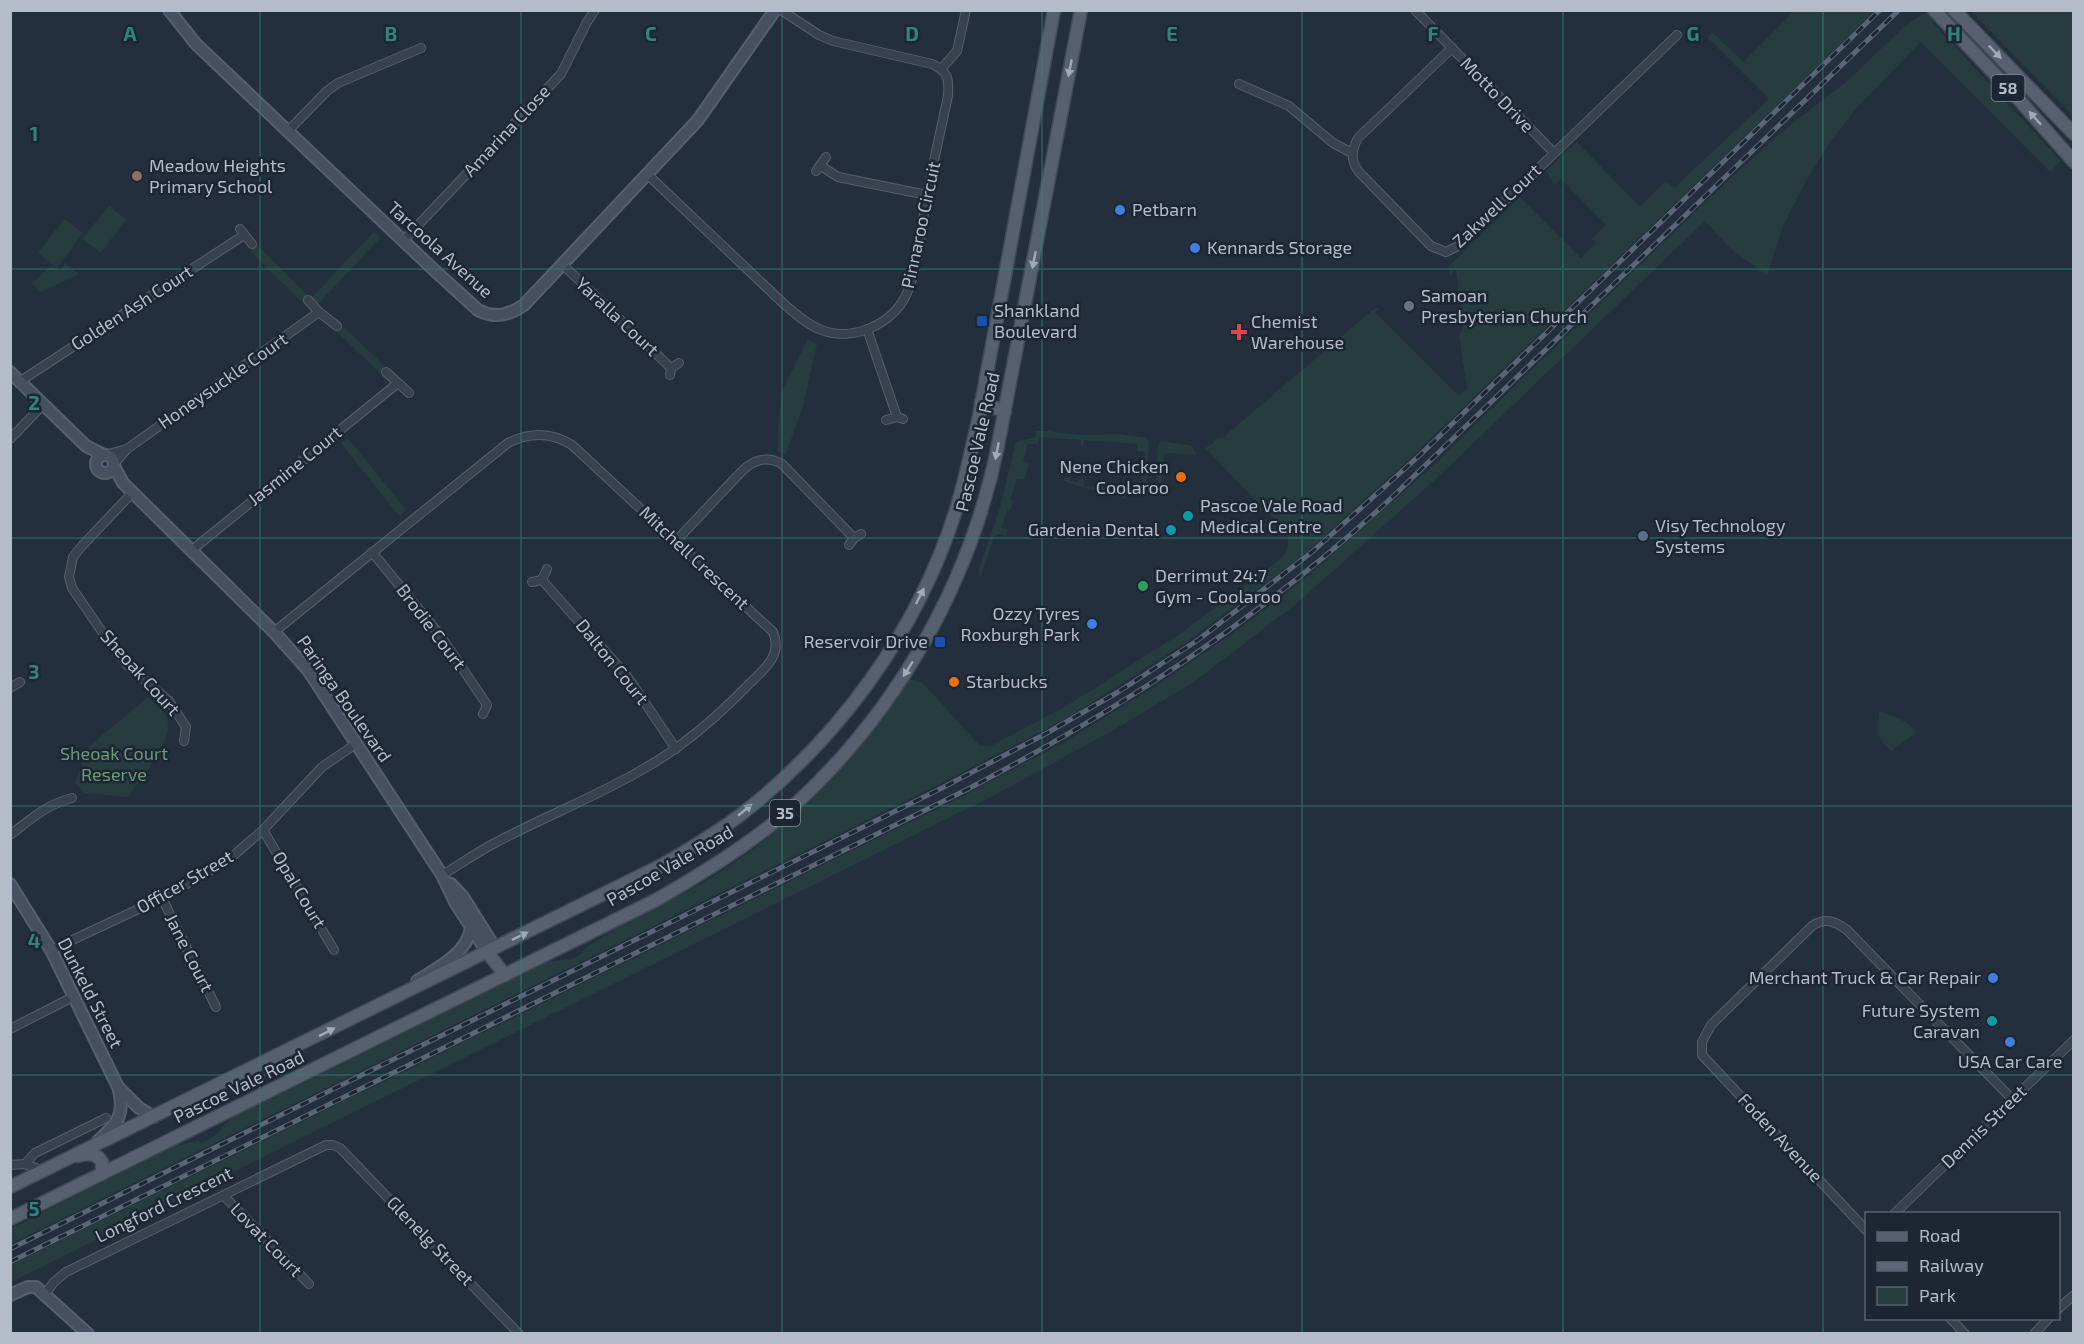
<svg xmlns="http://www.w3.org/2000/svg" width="2084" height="1344" font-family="'Exo 2',sans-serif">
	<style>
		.green { fill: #263c3f }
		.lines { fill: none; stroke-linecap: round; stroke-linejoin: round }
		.street-casing { stroke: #565f6c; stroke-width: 10 }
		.secondary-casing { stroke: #565f6c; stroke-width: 14 }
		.primary-casing { stroke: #414a57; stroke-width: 15 }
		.street { stroke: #38414e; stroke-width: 8 }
		.secondary { stroke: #465061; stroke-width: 10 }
		.primary { stroke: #56606e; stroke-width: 12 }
		.rail-casing { stroke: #5a6575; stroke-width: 5 }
		.rail { stroke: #1d2633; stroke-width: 3; stroke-dasharray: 9; stroke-linecap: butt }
		.oneway { fill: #a1aab7 }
		.grid { fill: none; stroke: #308480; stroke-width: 1.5; stroke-opacity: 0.55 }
		.education-dot { fill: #8d6e63; stroke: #1d2633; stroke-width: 2 }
		.shop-dot { fill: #3f7fe0; stroke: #1d2633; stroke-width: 2 }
		.worship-dot { fill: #6b7280; stroke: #1d2633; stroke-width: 2 }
		.transit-dot { fill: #1a4fb4; stroke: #1d2633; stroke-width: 2 }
		.health-dot { fill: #e0444e; stroke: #1d2633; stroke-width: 2 }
		.food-dot { fill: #e8710a; stroke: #1d2633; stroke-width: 2 }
		.culture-dot { fill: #0f9aa8; stroke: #1d2633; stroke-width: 2 }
		.service-dot { fill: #5c6f8a; stroke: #1d2633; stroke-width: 2 }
		.leisure-dot { fill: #2e9e5b; stroke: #1d2633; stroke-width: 2 }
		.labels { text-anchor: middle; stroke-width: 5; stroke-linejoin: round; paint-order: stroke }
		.shield { fill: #1d2633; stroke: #878f9c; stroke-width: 1.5 }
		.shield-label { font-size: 16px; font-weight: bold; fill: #b4bcc9 }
		.street-label { font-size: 18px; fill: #b4bcc9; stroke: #1d2633 }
		.poi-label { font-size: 18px; fill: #b4bcc9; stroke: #1d2633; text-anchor: start }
		.park-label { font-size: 18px; fill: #6b9a76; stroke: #1d2633 }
		.grid-label { font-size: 20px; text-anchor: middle; font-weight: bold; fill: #308480; stroke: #1d2633; stroke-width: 5; stroke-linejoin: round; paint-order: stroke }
	</style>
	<rect width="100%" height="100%" fill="#242f3e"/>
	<!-- green -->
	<g class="green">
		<path d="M1794,11H1875L1414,455L1302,556L1188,641L1072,715L940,784L11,1244V1228L175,1146L199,1140L201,1143L213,1137L232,1118L546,962L572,959L583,953L582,951C625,917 679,899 725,869C800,819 860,753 910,679L922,682L980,746H991L1066,706L1180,634L1283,557C1289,548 1290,540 1285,530L1205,448L1212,444L1217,438L1221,439L1374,309L1379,308L1375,312L1459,396L1467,389L1459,335L1463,327L1456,269L1450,275L1449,267L1452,263L1520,197L1581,258L1596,243L1592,239L1606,225L1561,179L1555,185L1546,171L1577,142L1640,207L1666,181L1674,188L1769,99L1708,38L1711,31L1743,62Z"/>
		<polygon points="1927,11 1945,11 1933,23 2061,161 2050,172 1921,42 1860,104 1830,142 1806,181 1783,226 1767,276 1730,248 1705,221 1437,478 1296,604 1195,681 1110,732 993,796 11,1282 11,1265 959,798 1065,742 1159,684 1242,627 1307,577 1426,472 1701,206 1779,134 1846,82 1904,27"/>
		<polygon points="1971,11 2073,11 2073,116"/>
		<polygon points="109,206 126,219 101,253 82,239"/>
		<polygon points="64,219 83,233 57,268 38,253"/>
		<polygon points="374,232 380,238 319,303 311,303 313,296"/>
		<polygon points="254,242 310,298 304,304 251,252"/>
		<polygon points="65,263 79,274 40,293 32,283 51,266 60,271"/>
		<polygon points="340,324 387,368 382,375 334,329"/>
		<polygon points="808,339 817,344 803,406 786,454 777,451 781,393"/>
		<polygon points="1035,431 1049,431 1076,435 1121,434 1146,438 1149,442 1146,484 1142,484 1145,452 1137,451 1137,444 1084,440 1083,447 1081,447 1081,440 1039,437 1038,444 1028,444 1023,461 1029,463 1024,480 1017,479 1010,500 1013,501 1010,511 1007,511 1001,527 1008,530 1006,536 999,534 994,537 980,579 981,586 979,569 1000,508 1015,445 1018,441 1036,437"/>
		<polygon points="348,438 406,510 399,516 341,443"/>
		<polygon points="1162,441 1192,446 1196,455 1164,453 1161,488 1158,488 1159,481 1156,480 1159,443"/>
		<polygon points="1064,478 1070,478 1070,481 1078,482 1079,479 1084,479 1084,486 1123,489 1124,482 1125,482 1125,498 1121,499 1123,493 1113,489 1110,496 1107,494 1107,491 1099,489 1097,491 1064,481"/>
		<path d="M148,697C153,702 161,708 165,714C179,736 140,779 128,797L85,793L75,783L88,747Z"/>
		<path d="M1879,711C1891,716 1911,721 1916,733L1891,751C1873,734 1879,734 1879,711Z"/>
	</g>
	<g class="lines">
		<!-- street casing -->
		<g class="street-casing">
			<g id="street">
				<polyline points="1415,10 1554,153"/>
				<path d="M1452,48L1358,138C1351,151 1350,162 1360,173L1431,246L1446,252L1458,246L1677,35"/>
				<polyline points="942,68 957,51 966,10"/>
				<polyline points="1239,84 1289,106 1333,143 1352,153"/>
				<polyline points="288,131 327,91 338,83 421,48"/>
				<polyline points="821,166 838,177 927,195"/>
				<polyline points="816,171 826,157"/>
				<path d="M648,175L785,305C796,314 806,324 819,329C851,343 893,325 907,293C918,268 920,235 925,208C931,171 940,134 948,96C949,79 949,72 932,64L833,41L819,35L781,10"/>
				<polyline points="240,229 252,244"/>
				<polyline points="404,240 561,74 587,22 595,10"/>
				<polyline points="563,265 671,368"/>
				<polyline points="308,300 319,312 337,326"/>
				<polyline points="867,329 897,417"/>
				<polyline points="386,372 409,393"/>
				<polyline points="670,375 671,368 679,363"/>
				<polyline points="19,382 244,235"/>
				<polyline points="886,420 897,417 903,419"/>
				<polyline points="10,439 43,405"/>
				<polyline points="105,455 127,449"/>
				<polyline points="114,464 127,449 319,312"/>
				<polyline points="133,492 81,547 73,557 69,577 72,588 105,636 128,666 169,701 186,727 184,741"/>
				<path d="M676,541L741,472C753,460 766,455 782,464L854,538"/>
				<polyline points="849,545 854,538 861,534"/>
				<polyline points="192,550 398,383"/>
				<polyline points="372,552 440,635 487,705"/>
				<polyline points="542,580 627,676 676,749"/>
				<polyline points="542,580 547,569"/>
				<polyline points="532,582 542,580"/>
				<path d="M274,632L508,443C530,432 551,432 572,445L773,632C783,656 764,669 748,685C717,717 684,746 645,768C596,797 543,817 493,844C476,853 459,865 442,875"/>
				<polyline points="10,688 20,682"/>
				<polyline points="483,714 487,705"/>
				<polyline points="263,830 334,950"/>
				<path d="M10,835C30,820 47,804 72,798"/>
				<polyline points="162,898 216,1007"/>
				<polyline points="51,950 162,898 227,861 263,830 322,767 357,743"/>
				<polyline points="10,1029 73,997"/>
				<polyline points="25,1164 35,1153 106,1118"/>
				<polyline points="10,1165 25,1164 43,1171"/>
				<polyline points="224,1196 309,1284"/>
				<polyline points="1894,1214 2074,1040"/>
				<path d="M1866,1230L1702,1055V1042L1711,1025L1812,926C1825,917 1835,921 1847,930L2012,1099"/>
				<polyline points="45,1294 54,1282 66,1272 326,1145 333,1145 340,1148 519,1334"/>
				<polyline points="2058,1309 2074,1295"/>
				<polyline points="1950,1318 1965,1334"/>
				<polyline points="2034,1334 2049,1318"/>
			</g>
		</g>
		<!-- secondary casing -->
		<g class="secondary-casing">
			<g id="secondary">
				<path d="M169,10L196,44L434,270L478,310C495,319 509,315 524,305L698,120L775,10"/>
				<polyline points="10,372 86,446 104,455"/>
				<circle cx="105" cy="464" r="9"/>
				<polyline points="114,466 123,483 274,632 308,670 442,875 455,902 487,952"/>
				<polyline points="10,884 51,950 118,1087 139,1108 154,1117"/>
				<polyline points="451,884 463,897 495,948"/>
				<path d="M417,981C437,968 467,954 471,928"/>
				<path d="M97,1142C116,1124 125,1118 119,1090"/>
				<polyline points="10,1295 28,1287 36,1287 88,1334"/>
			</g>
		</g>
		<!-- primary casing -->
		<g class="primary-casing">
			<g id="primary">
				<polyline points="1934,10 2022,103 2074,162"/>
				<polyline points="1954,10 2074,134"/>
				<polyline points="981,402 1005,412"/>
				<polyline points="487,952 505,975"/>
				<path d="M78,1156C87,1153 97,1153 102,1162V1174"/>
				<path d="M10,1187L662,865C688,850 715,834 739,816C838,740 917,632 955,513C965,481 972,448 979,416L1054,10"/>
				<path d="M10,1219L658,899C704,872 749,845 789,810C895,715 970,585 998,445L1081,10"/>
			</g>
		</g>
		<!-- street -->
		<use href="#street" class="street"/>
		<!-- secondary -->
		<use href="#secondary" class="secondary"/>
		<!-- primary -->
		<use href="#primary" class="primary"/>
		<!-- rail casing -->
		<g class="rail-casing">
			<g id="rail">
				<polyline points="10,1249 938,790 1047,733 1118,692 1198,640 1312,552 1420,455 1880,10"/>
				<path d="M10,1262L966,790C1121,709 1255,622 1385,504L1899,10"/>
			</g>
		</g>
		<!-- rail -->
		<use href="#rail" class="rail"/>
	</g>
	<!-- one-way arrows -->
	<defs><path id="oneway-solid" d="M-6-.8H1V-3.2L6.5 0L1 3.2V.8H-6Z" transform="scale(1.5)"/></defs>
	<g class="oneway">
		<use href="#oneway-solid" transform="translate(1995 52) rotate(46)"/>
		<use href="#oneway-solid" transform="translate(1070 68) rotate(101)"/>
		<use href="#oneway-solid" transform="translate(2035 118) rotate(-132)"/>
		<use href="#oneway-solid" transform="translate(1034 260) rotate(101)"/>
		<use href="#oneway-solid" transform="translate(997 451) rotate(101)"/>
		<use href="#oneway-solid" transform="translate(920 596) rotate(-63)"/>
		<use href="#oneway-solid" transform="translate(908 669) rotate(122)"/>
		<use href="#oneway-solid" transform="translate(745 810) rotate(-39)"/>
		<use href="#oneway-solid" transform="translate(520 936) rotate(-26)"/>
		<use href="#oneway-solid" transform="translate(327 1032) rotate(-27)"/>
	</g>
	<!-- grid -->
	<path class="grid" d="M260,10V1334M521,10V1334M782,10V1334M1042,10V1334M1302,10V1334M1563,10V1334M1823,10V1334M10,269H2074M10,538H2074M10,806H2074M10,1075H2074"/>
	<!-- markers -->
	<circle class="education-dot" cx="137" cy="176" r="6"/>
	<g class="shop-dot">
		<circle cx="1120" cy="210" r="6"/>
		<circle cx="1195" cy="248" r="6"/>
		<circle cx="1092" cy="624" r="6"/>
		<circle cx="1993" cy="978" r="6"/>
		<circle cx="2010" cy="1042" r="6"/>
	</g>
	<circle class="worship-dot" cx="1409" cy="306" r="6"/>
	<g class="transit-dot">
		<rect x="976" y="315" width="12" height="12" rx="3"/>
		<rect x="934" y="636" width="12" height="12" rx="3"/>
	</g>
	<path class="health-dot" d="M1236 323h6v6h6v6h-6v6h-6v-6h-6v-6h6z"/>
	<g class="food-dot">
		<circle cx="1181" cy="477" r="6"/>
		<circle cx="954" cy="682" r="6"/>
	</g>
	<g class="culture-dot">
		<circle cx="1188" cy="516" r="6"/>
		<circle cx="1171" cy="530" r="6"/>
		<circle cx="1992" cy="1021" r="6"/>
	</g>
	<circle class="service-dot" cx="1643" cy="536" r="6"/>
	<circle class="leisure-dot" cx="1143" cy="586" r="6"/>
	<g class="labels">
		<!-- shield labels -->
		<g class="shield">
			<rect x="1991.5" y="75" width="33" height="26" rx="4.5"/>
			<rect x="770" y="800" width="30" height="26" rx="4.5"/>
		</g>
		<g class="shield-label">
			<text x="2008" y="94">58</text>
			<text x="785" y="819">35</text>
		</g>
		<!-- street labels -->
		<g class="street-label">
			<text transform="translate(1497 95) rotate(46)" y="6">Motto Drive</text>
			<text transform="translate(507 131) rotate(-47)" y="6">Amarina Close</text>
			<text transform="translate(1497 206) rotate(-43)" y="6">Zakwell Court</text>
			<text transform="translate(921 225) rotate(-78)" y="6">Pinnaroo Circuit</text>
			<text transform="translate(440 250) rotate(42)" y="6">Tarcoola Avenue</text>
			<text transform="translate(132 308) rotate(-33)" y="6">Golden Ash Court</text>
			<text transform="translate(617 317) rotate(43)" y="6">Yaralla Court</text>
			<text transform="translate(223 381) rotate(-35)" y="6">Honeysuckle Court</text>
			<text transform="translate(978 442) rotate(-77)" y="6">Pascoe Vale Road</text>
			<text transform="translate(295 466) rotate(-39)" y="6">Jasmine Court</text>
			<text transform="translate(694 558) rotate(43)" y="6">Mitchell Crescent</text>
			<text transform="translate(431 627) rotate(53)" y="6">Brodie Court</text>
			<text transform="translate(612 662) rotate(51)" y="6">Dalton Court</text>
			<text transform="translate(140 673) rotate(48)" y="6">Sheoak Court</text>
			<text transform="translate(344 699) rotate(55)" y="6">Paringa Boulevard</text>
			<text transform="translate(670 866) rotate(-30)" y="6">Pascoe Vale Road</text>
			<text transform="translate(185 882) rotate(-30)" y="6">Officer Street</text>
			<text transform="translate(299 890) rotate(59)" y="6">Opal Court</text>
			<text transform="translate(189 953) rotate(63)" y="6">Jane Court</text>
			<text transform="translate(90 993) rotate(63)" y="6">Dunkeld Street</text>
			<text transform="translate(239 1087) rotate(-26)" y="6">Pascoe Vale Road</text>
			<text transform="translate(1984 1127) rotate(-44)" y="6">Dennis Street</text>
			<text transform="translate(1780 1138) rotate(47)" y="6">Foden Avenue</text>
			<text transform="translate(164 1205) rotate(-26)" y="6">Longford Crescent</text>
			<text transform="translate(266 1240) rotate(46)" y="6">Lovat Court</text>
			<text transform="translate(430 1241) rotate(46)" y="6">Glenelg Street</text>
		</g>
		<!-- poi labels -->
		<g class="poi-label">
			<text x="149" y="172">Meadow Heights<tspan x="149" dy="21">Primary School</tspan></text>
			<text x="1132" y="216">Petbarn</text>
			<text x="1207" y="254">Kennards Storage</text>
			<text x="1421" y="302">Samoan<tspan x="1421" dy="21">Presbyterian Church</tspan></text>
			<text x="994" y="317">Shankland<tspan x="994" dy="21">Boulevard</tspan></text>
			<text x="1251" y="328">Chemist<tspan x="1251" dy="21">Warehouse</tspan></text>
			<text x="1169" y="473" text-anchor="end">Nene Chicken<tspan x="1169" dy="21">Coolaroo</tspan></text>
			<text x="1200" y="512">Pascoe Vale Road<tspan x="1200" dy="21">Medical Centre</tspan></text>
			<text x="1655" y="532">Visy Technology<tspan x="1655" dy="21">Systems</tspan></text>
			<text x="1159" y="536" text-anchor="end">Gardenia Dental</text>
			<text x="1155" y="582">Derrimut 24:7<tspan x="1155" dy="21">Gym - Coolaroo</tspan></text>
			<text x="1080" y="620" text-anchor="end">Ozzy Tyres<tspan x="1080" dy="21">Roxburgh Park</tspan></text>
			<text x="928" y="648" text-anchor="end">Reservoir Drive</text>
			<text x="966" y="688">Starbucks</text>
			<text x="1981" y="984" text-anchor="end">Merchant Truck &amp; Car Repair</text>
			<text x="1980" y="1017" text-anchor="end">Future System<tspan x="1980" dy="21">Caravan</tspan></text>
			<text x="2010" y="1068" text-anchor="middle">USA Car Care</text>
		</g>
		<!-- park labels -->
		<g class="park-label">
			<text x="114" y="760">Sheoak Court<tspan x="114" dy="21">Reserve</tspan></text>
		</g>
	</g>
	<g class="grid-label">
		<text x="130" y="41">A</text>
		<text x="391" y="41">B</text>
		<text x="651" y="41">C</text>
		<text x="912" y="41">D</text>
		<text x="1172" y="41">E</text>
		<text x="1433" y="41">F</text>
		<text x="1693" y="41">G</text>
		<text x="1954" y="41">H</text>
		<text x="34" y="141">1</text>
		<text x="34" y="410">2</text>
		<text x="34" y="679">3</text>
		<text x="34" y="948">4</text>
		<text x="34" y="1216">5</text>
	</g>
	<!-- border -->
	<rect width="2084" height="1344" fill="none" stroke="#b4bcc9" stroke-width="24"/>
	<!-- legend -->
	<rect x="1865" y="1212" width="195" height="108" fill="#1d2633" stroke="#59626f" stroke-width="1.5"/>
	<rect x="1877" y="1232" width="30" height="9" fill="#56606e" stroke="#59626f" stroke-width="1.5"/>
	<text x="1919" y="1242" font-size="18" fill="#b4bcc9">Road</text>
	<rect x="1877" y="1262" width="30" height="9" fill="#5a6575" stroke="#59626f" stroke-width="1.5"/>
	<text x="1919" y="1272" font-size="18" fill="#b4bcc9">Railway</text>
	<rect x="1877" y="1287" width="30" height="18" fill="#263c3f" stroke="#59626f" stroke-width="1.5"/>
	<text x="1919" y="1302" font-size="18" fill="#b4bcc9">Park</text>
</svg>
